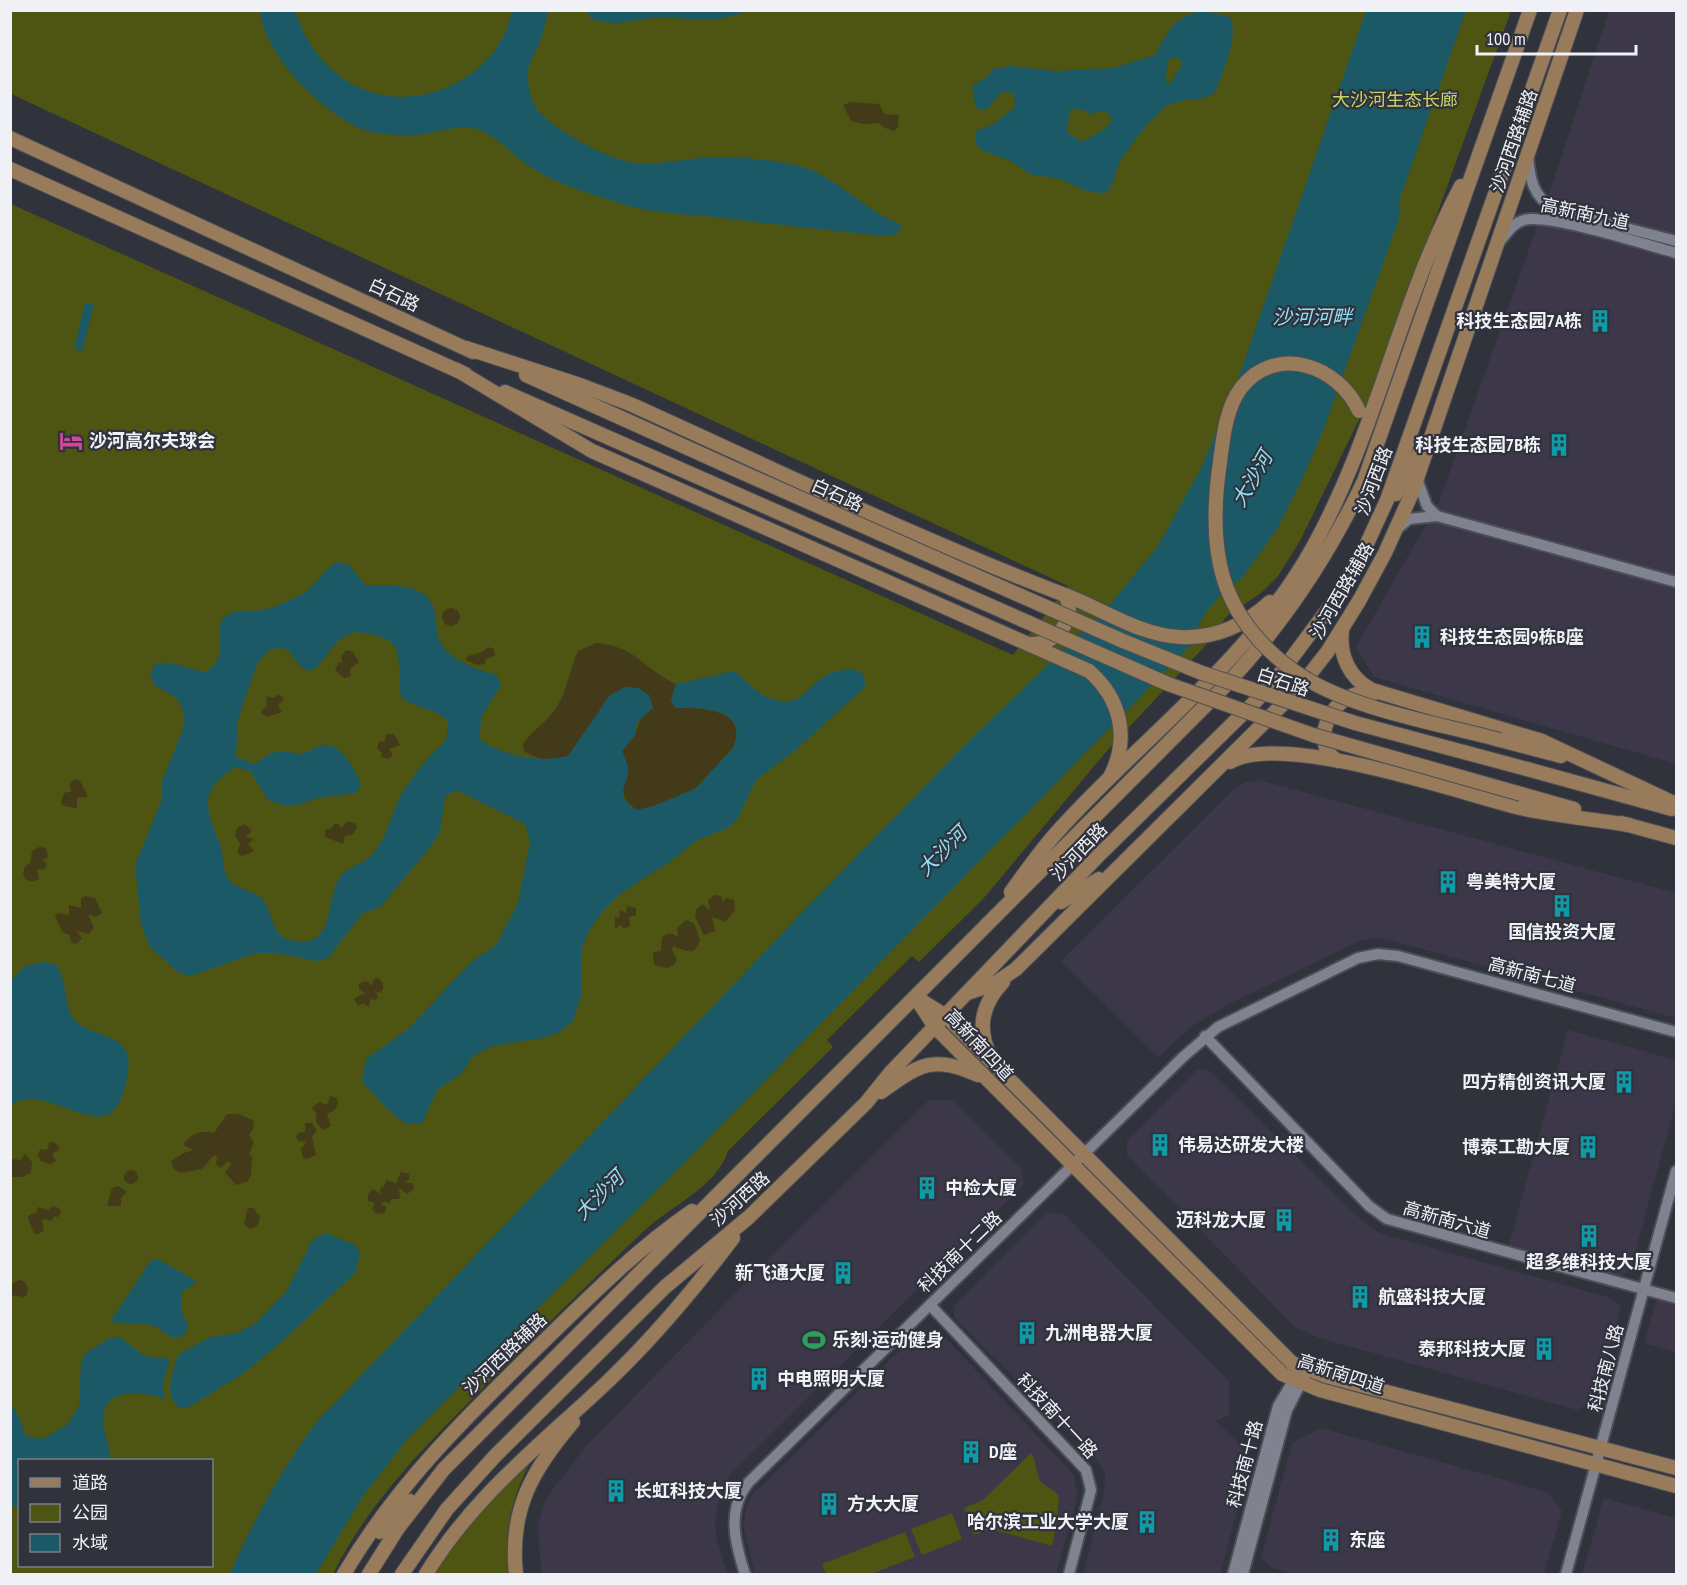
<svg xmlns="http://www.w3.org/2000/svg" width="1687" height="1585" font-family="'PT Sans Narrow','Noto Sans SC',sans-serif">
	<style>
		.commercial { fill: #3c3849 }
		.education { fill: #3d3748 }
		.green { fill: #4e5512; fill-rule: evenodd }
		.sand { fill: #433a1a }
		.water { fill: #1b5966; fill-rule: evenodd }
		.lines { fill: none; stroke-linecap: round; stroke-linejoin: round }
		.minor-casing { stroke: #4c4e56; stroke-width: 14 }
		.major-casing { stroke: #4c4e56; stroke-width: 16 }
		.minor { stroke: #80838f; stroke-width: 10 }
		.major { stroke: #977b5b; stroke-width: 14 }
		.major-bridge-casing { stroke: #4c4e56; stroke-width: 16; stroke-linecap: butt }
		.major-bridge { stroke: #977b5b; stroke-width: 14 }
		.labels { text-anchor: middle; stroke-width: 4.5; stroke-linejoin: round; paint-order: stroke }
		.park-label { font-size: 18px; fill: #c7d565; stroke: #30323c }
		.street-label { font-size: 18px; fill: #eff1f7; stroke: #30323c }
		.poi-label { font-size: 18px; font-weight: bold; fill: #eff1f7; stroke: #30323c; text-anchor: start }
		.water-label { font-size: 20px; font-style: italic; fill: #90dff4; stroke: #30323c }
	</style>
	<rect width="100%" height="100%" fill="#30323c"/>
	<!-- commercial -->
	<g class="commercial">
		<polygon points="1609,11 1676,11 1676,764 1374,677 1356,647 1439,502 1553,182"/>
		<polygon points="1259,780 1676,893 1676,1018 1382,938 1362,940 1225,1006 1191,1027 1158,1057 1061,961 1233,790 1246,782"/>
		<polygon points="1568,1030 1676,1060 1676,1102 1630,1271 1616,1278 1508,1248"/>
		<polygon points="1198,1069 1210,1071 1356,1215 1379,1233 1611,1298 1621,1307 1595,1400 1577,1410 1319,1338 1295,1327 1127,1155 1127,1141"/>
		<polygon points="929,1100 953,1100 1022,1169 1024,1184 729,1476 719,1498 715,1520 716,1537 727,1574 541,1574 538,1524 544,1504 553,1489 587,1445 767,1261"/>
		<polygon points="1046,1213 1063,1213 1229,1381 1229,1415 1216,1421 1241,1445 1249,1467 1220,1574 1083,1574 1104,1493 1105,1474 1095,1458 954,1318 954,1306"/>
		<polygon points="921,1330 938,1330 1073,1474 1078,1495 1056,1574 755,1574 743,1526 748,1502 754,1493"/>
		<polygon points="1321,1428 1547,1492 1562,1511 1544,1574 1294,1574 1272,1568 1261,1557 1292,1443"/>
		<polygon points="1604,1498 1676,1518 1676,1574 1582,1574"/>
	</g>
	<!-- education -->
	<polygon class="education" points="1657,1298 1676,1303 1676,1352 1644,1343"/>
	<!-- green -->
	<g class="green">
		<path d="M11,11H1511L1372,393L1300,541L1278,576L1261,593L1227,616L1204,647L1106,752L983,899L919,962L912,956L827,1040L833,1047L728,1151C717,1187 670,1206 644,1231C591,1281 539,1332 487,1384C430,1441 369,1501 333,1574H11V204L1013,655L1068,586L11,94ZM20,1460H212V1566H20Z"/>
		<path d="M540,1445C515,1486 502,1526 509,1574H430L447,1550Z"/>
		<path d="M1031,1453C1037,1461 1035,1471 1040,1480C1044,1487 1054,1489 1058,1495C1061,1498 1054,1539 1052,1546L991,1529L974,1535L964,1508L983,1500Z"/>
		<polygon points="952,1513 962,1539 922,1555 911,1529"/>
		<polygon points="905,1532 915,1557 871,1574 826,1574 822,1564"/>
	</g>
	<!-- sand -->
	<g class="sand">
		<polygon points="851,102 879,104 884,114 899,115 898,127 894,131 885,128 879,123 864,124 851,121 843,105"/>
		<circle cx="451" cy="617" r="9"/>
		<path d="M596,643C636,646 642,668 676,684L671,700C676,702 683,707 688,708C713,709 747,713 733,748L695,789L654,806L637,810C608,790 636,781 622,751L635,735L649,695L638,688L625,687C614,701 580,749 568,756C556,764 535,759 524,751L523,744C533,729 549,721 558,705C567,689 570,669 578,651Z"/>
		<polygon points="488,647 494,649 495,656 486,659 485,664 477,665 466,660 468,656 482,652"/>
		<polygon points="346,650 353,652 359,662 350,669 351,676 344,678 335,670 339,662 343,663 341,657"/>
		<polygon points="277,694 284,698 278,706 282,712 267,717 262,714 262,710 267,706 266,696 274,698"/>
		<polygon points="386,734 394,734 400,745 389,749 393,755 388,759 381,757 382,753 377,748 379,742 385,741"/>
		<polygon points="75,779 80,781 88,797 77,798 77,808 63,806 61,802 64,793 72,791 69,785"/>
		<polygon points="347,821 356,824 357,828 352,835 345,836 343,844 325,837 325,829 331,829 334,824 338,824 342,828"/>
		<polygon points="245,824 252,831 245,837 254,839 248,844 254,851 242,856 237,853 240,844 235,835 237,828"/>
		<polygon points="39,847 46,848 48,857 42,860 47,863 45,869 37,870 39,879 32,882 25,879 23,872 26,865 30,864 32,851"/>
		<polygon points="715,895 721,896 723,902 726,898 734,900 735,910 725,922 712,917 715,931 704,935 695,917 696,910 702,904 710,910 708,900"/>
		<polygon points="85,896 95,898 102,913 95,917 88,914 94,928 88,934 77,931 82,939 76,944 71,942 70,935 62,932 55,916 58,913 69,915 69,905 81,908 81,899"/>
		<polygon points="627,906 636,908 636,915 629,917 630,926 624,929 620,925 615,929 615,917 619,918 620,910 626,913"/>
		<path d="M686,920L694,923L700,940C695,958 685,950 673,946L672,950L677,959L675,964L667,968L654,965L653,952L661,951L662,937L670,933L678,937L677,928Z"/>
		<polygon points="378,978 383,983 383,990 378,993 373,990 378,996 376,1000 370,999 369,1007 363,1003 358,1006 354,999 365,993 359,989 359,984 366,981 372,985 374,979"/>
		<polygon points="330,1096 337,1098 338,1103 334,1111 327,1114 331,1126 323,1130 316,1122 316,1113 312,1108 319,1102 327,1105"/>
		<path d="M227,1114H238L253,1120L254,1128L249,1135L254,1142L249,1154L252,1156L251,1175L247,1182L236,1185L225,1173L232,1163L227,1162L220,1168L216,1164L217,1157L214,1155L202,1169L181,1173L174,1169L171,1161L184,1153L194,1150L183,1145C190,1134 200,1129 214,1133Z"/>
		<polygon points="305,1123 312,1123 317,1130 312,1137 316,1155 307,1159 303,1158 301,1149 306,1142 298,1141 296,1137 298,1133 305,1132"/>
		<polygon points="50,1142 56,1143 60,1149 52,1154 56,1161 50,1164 41,1161 38,1155 40,1149 47,1150"/>
		<polygon points="25,1154 32,1162 31,1173 22,1177 11,1177 11,1159 21,1160"/>
		<circle cx="131" cy="1177" r="7"/>
		<polygon points="401,1172 409,1174 409,1180 405,1182 414,1184 413,1190 407,1194 399,1188 400,1199 391,1199 389,1204 384,1201 381,1205 386,1206 386,1211 382,1214 375,1213 372,1209 375,1203 368,1201 368,1194 373,1189 380,1194 381,1187 384,1187 386,1180 396,1183"/>
		<polygon points="118,1186 127,1192 121,1198 121,1206 107,1206 112,1188"/>
		<polygon points="53,1206 59,1208 61,1213 58,1217 54,1216 52,1221 42,1219 44,1231 38,1234 34,1233 28,1219 29,1215 36,1213 38,1207 48,1210"/>
		<polygon points="248,1208 254,1208 257,1214 260,1215 259,1223 254,1228 248,1228 244,1224"/>
		<polygon points="19,1280 24,1281 28,1288 27,1295 23,1298 15,1295 11,1298 11,1285"/>
	</g>
	<!-- water -->
	<g class="water">
		<path d="M260,11H295C305,42 326,72 357,87C420,116 499,77 512,11H548C546,21 544,31 540,41C537,51 529,61 528,71C528,82 529,97 535,106C550,129 610,161 637,163C663,165 688,158 714,157C740,157 766,159 791,164C833,171 863,211 902,225L897,234L883,236C827,230 771,224 715,217C683,214 647,213 616,202C589,193 556,184 532,168C514,157 497,135 476,129C457,123 434,135 413,135C395,135 372,135 355,126C318,107 264,54 260,11Z"/>
		<path d="M587,11V10L747,11C714,25 693,17 659,18C631,18 619,29 590,18Z"/>
		<path d="M1203,11L1230,17C1239,38 1223,70 1216,91C1203,104 1183,96 1167,106C1154,114 1126,150 1119,164C1114,175 1115,185 1105,193L1089,192L1060,179L1030,174L1011,161L981,150L976,144V131L992,125L1015,107L1014,93L1002,92L986,110L976,108L972,86L987,77L993,69L1012,66L1056,71L1114,68L1155,55C1168,32 1174,15 1203,11ZM1172,58H1179L1182,64L1170,84L1166,82L1167,63ZM1070,109H1082L1092,115L1098,111L1109,113L1112,120L1105,129L1082,142L1067,132Z"/>
		<path d="M1366,11H1466L1399,201V219L1323,431L1301,482L1277,529L1242,578L1219,597L1203,616L1188,648L700,1147L408,1438L363,1496L316,1574H230C252,1522 281,1471 314,1425L814,900L967,743L1111,603L1158,546L1201,468L1237,382Z"/>
		<polygon points="85,302 94,305 82,351 74,349"/>
		<path d="M337,562L349,565L365,585C388,586 430,581 435,613C437,621 436,637 441,644C452,661 478,670 497,675L501,685L482,716L479,739C504,756 538,763 568,756L610,695L625,687L638,688L649,695L653,708L637,722L635,735L622,751C625,758 629,766 628,774C623,794 616,796 637,810L654,806L695,789L733,748C750,706 701,708 675,708L671,700L676,684L734,671C747,679 753,691 767,697C801,711 804,688 828,674C836,670 846,670 855,669L864,675L865,687L797,749L756,780L737,820L726,829L697,840L671,861L620,894L603,911L589,931L581,950V996L573,1021L560,1032L543,1038L492,1046L473,1056L460,1075L438,1089L422,1123L406,1124L395,1116L362,1082L366,1059L408,1029L471,962L496,945L518,903L530,842L525,824L456,790L445,797L440,833L426,852L380,907L363,913L328,958L316,961L277,953H257L190,976L178,972L150,947L141,925L135,865L162,799V781L183,729L184,712L177,698L154,685L150,674L156,663C172,661 190,669 206,672C235,651 207,634 226,616C236,608 250,612 262,610C273,608 286,602 296,597C317,589 320,571 337,562ZM355,632C411,638 395,654 401,697C418,710 431,706 448,721L446,741C429,755 411,777 400,797C391,815 386,839 373,854C364,864 346,867 340,877C324,901 337,948 293,941C272,938 274,917 265,903C258,891 240,891 231,882C220,870 225,857 220,844C206,808 197,791 236,767L250,771L268,800L283,805H298L318,798L356,793L361,784C355,771 343,744 324,745C315,746 308,754 297,754C293,754 289,751 284,751C272,750 264,757 255,764L236,757L238,719L257,664L268,651L278,648L289,650C312,691 319,661 338,641C342,637 350,634 355,632Z"/>
		<path d="M43,962L56,964C67,979 63,1000 72,1016C87,1041 135,1028 128,1072C126,1084 124,1096 117,1106C95,1139 46,1082 11,1105V980L25,966Z"/>
		<path d="M326,1233L355,1245L360,1251L356,1272L286,1338L244,1373L189,1407L180,1408C162,1395 173,1373 178,1355L208,1338L240,1332L257,1322L286,1292L313,1239Z"/>
		<polygon points="158,1259 195,1280 194,1284 181,1293 181,1311 188,1324 186,1332 180,1338 171,1337 153,1325 110,1322 151,1260"/>
		<path d="M112,1337L121,1338L144,1356L170,1359L163,1384L165,1399C145,1393 105,1385 103,1418C102,1433 112,1446 110,1460H20L19,1508L11,1505V1405L18,1415L26,1436L43,1439L68,1424L79,1406L81,1361L88,1351Z"/>
	</g>
	<g class="lines">
		<!-- minor casing -->
		<g class="minor-casing">
			<g id="minor">
				<path d="M1528,156C1530,180 1533,196 1554,209L1676,241"/>
				<path d="M1500,241C1507,233 1513,223 1524,220C1548,213 1647,245 1676,253"/>
				<polyline points="1417,479 1427,506 1437,516"/>
				<polyline points="1396,530 1409,519 1437,516 1676,582"/>
				<polyline points="1205,1036 1369,1206 1387,1219 1676,1298"/>
				<polyline points="930,1305 1086,1470 1091,1490 1069,1574"/>
				<path d="M745,1574C735,1543 726,1510 749,1482L1183,1057L1218,1027L1358,958L1378,954L1398,956L1676,1032"/>
				<polyline points="1233,1574 1278,1406 1301,1368"/>
				<polyline points="1243,1574 1287,1410 1305,1375"/>
				<polyline points="1566,1574 1676,1171"/>
			</g>
		</g>
		<!-- major casing -->
		<g class="major-casing">
			<g id="major">
				<polyline points="10,138 473,352"/>
				<polyline points="10,169 465,374"/>
				<path d="M466,348L580,385L630,404C774,469 918,539 1065,595C1103,609 1139,635 1180,637C1214,639 1245,625 1270,602"/>
				<path d="M457,370L592,451L1089,671C1120,698 1130,737 1111,775"/>
				<polyline points="526,375 732,468"/>
				<polyline points="505,392 723,488"/>
				<polyline points="1396,494 1419,453"/>
				<path d="M1342,630C1339,655 1349,678 1372,690L1542,741L1676,804"/>
				<path d="M1032,644C1056,645 1078,618 1065,595"/>
				<polyline points="1500,740 1561,756"/>
				<path d="M1338,761C1306,743 1334,686 1374,693"/>
				<path d="M1230,762C1282,731 1460,793 1520,808C1555,816 1593,819 1629,825"/>
				<polyline points="1527,769 1672,809"/>
				<polyline points="1521,794 1574,809"/>
				<polyline points="1621,823 1676,838"/>
				<path d="M1011,892C1026,871 1041,850 1058,831C1140,740 1241,667 1305,561C1375,443 1397,306 1461,186"/>
				<polyline points="1061,902 1099,879"/>
				<polyline points="971,992 994,984 1016,969 1299,688 1328,651 1359,601 1385,553 1412,493 1577,10"/>
				<polyline points="916,998 935,1027 1282,1374 1320,1390 1676,1486"/>
				<polyline points="920,1000 946,1016 1292,1363 1326,1376 1676,1468"/>
				<path d="M991,1057C976,1029 982,1004 1003,982"/>
				<path d="M881,1092C921,1064 931,1055 978,1075"/>
				<polyline points="380,1532 410,1501"/>
				<path d="M344,1574C396,1485 468,1415 542,1343C590,1296 637,1249 692,1211"/>
				<path d="M369,1574L398,1528L444,1469L1226,685C1283,624 1328,557 1364,481L1530,10"/>
				<polyline points="402,1574 447,1509 495,1456 665,1287 749,1217 866,1103 891,1072 1100,854 1271,686 1337,597 1364,550 1387,500 1560,10"/>
				<path d="M426,1574C474,1496 538,1447 604,1385C652,1340 693,1291 733,1238"/>
				<path d="M516,1574C509,1510 532,1470 573,1422"/>
			</g>
		</g>
		<!-- minor -->
		<use href="#minor" class="minor"/>
		<!-- major -->
		<use href="#major" class="major"/>
		<!-- major-bridge casing -->
		<g class="major-bridge-casing">
			<g id="major-bridge">
				<path d="M1359,411C1339,366 1276,343 1241,388C1226,408 1223,438 1220,462C1207,550 1218,616 1294,671C1347,709 1437,723 1500,740"/>
				<polyline points="732,468 1123,641 1202,673 1355,723 1527,769"/>
				<polyline points="723,488 1168,684 1313,735 1521,794"/>
			</g>
		</g>
		<!-- major-bridge -->
		<use href="#major-bridge" class="major-bridge"/>
	</g>
	<!-- icons -->
	<defs>
		<g id="building-bare" transform="scale(1.8)"><path d="M-4-6H4V6H1V3H-1V6H-4ZM-2.5-4.3h1.7v1.8h-1.7ZM.8-4.3h1.7v1.8H.8ZM-2.5-1h1.7V.8h-1.7ZM.8-1h1.7V.8H.8Z" fill="#0f9aa8" stroke="#30323c" stroke-width="2.5" paint-order="stroke"/></g>
		<g id="hotel-bare" transform="scale(1.8)"><path d="M-6-4.5h1.5V1H6V5H4.5V3h-9V5H-6ZM-4 0a1.8 1.8 0 1 1 3.6 0ZM.5 0V-2.5h3Q6-2.5 6 0Z" fill="#d1479c" stroke="#30323c" stroke-width="2.5" paint-order="stroke"/></g>
		<g id="stadium-bare" transform="scale(1.8)"><path d="M0-5a6.5 5 0 1 0 0 10a6.5 5 0 1 0 0-10ZM-3.5-1.8h7v3.6h-7Z" fill="#2e9e5b" stroke="#30323c" stroke-width="2.5" paint-order="stroke"/></g>
	</defs>
	<g fill-rule="evenodd">
		<use href="#building-bare" x="1600" y="321"/>
		<use href="#hotel-bare" x="71" y="441"/>
		<use href="#building-bare" x="1559" y="445"/>
		<use href="#building-bare" x="1422" y="637"/>
		<use href="#building-bare" x="1448" y="882"/>
		<use href="#building-bare" x="1562" y="906"/>
		<use href="#building-bare" x="1624" y="1082"/>
		<use href="#building-bare" x="1160" y="1145"/>
		<use href="#building-bare" x="1588" y="1147"/>
		<use href="#building-bare" x="927" y="1188"/>
		<use href="#building-bare" x="1284" y="1220"/>
		<use href="#building-bare" x="1589" y="1236"/>
		<use href="#building-bare" x="843" y="1273"/>
		<use href="#building-bare" x="1360" y="1297"/>
		<use href="#building-bare" x="1027" y="1333"/>
		<use href="#stadium-bare" x="814" y="1340"/>
		<use href="#building-bare" x="1544" y="1349"/>
		<use href="#building-bare" x="759" y="1379"/>
		<use href="#building-bare" x="971" y="1452"/>
		<use href="#building-bare" x="616" y="1491"/>
		<use href="#building-bare" x="829" y="1504"/>
		<use href="#building-bare" x="1147" y="1522"/>
		<use href="#building-bare" x="1331" y="1540"/>
	</g>
	<g class="labels">
		<!-- park labels -->
		<g class="park-label">
			<text x="1395" y="106">大沙河生态长廊</text>
		</g>
		<!-- street labels -->
		<g class="street-label">
			<text transform="translate(1514 141) rotate(-71)" y="6">沙河西路辅路</text>
			<text transform="translate(1585 214) rotate(12)" y="6">高新南九道</text>
			<text transform="translate(394 295) rotate(25)" y="6">白石路</text>
			<text transform="translate(1374 481) rotate(-69)" y="6">沙河西路</text>
			<text transform="translate(837 495) rotate(24)" y="6">白石路</text>
			<text transform="translate(1342 591) rotate(-60)" y="6">沙河西路辅路</text>
			<text transform="translate(1283 682) rotate(18)" y="6">白石路</text>
			<text transform="translate(1079 852) rotate(-46)" y="6">沙河西路</text>
			<text transform="translate(1532 975) rotate(15)" y="6">高新南七道</text>
			<text transform="translate(979 1045) rotate(47)" y="6">高新南四道</text>
			<text transform="translate(740 1199) rotate(-42)" y="6">沙河西路</text>
			<text transform="translate(1447 1220) rotate(16)" y="6">高新南六道</text>
			<text transform="translate(960 1252) rotate(-44)" y="6">科技南十二路</text>
			<text transform="translate(505 1354) rotate(-44)" y="6">沙河西路辅路</text>
			<text transform="translate(1606 1368) rotate(-75)" y="6">科技南八路</text>
			<text transform="translate(1341 1374) rotate(18)" y="6">高新南四道</text>
			<text transform="translate(1057 1416) rotate(47)" y="6">科技南十一路</text>
			<text transform="translate(1245 1464) rotate(-75)" y="6">科技南十路</text>
		</g>
		<!-- poi labels -->
		<g class="poi-label">
			<text x="1582" y="327" text-anchor="end">科技生态园7A栋</text>
			<text x="89" y="447">沙河高尔夫球会</text>
			<text x="1541" y="451" text-anchor="end">科技生态园7B栋</text>
			<text x="1440" y="643">科技生态园9栋B座</text>
			<text x="1466" y="888">粤美特大厦</text>
			<text x="1562" y="938" text-anchor="middle">国信投资大厦</text>
			<text x="1606" y="1088" text-anchor="end">四方精创资讯大厦</text>
			<text x="1178" y="1151">伟易达研发大楼</text>
			<text x="1570" y="1153" text-anchor="end">博泰工勘大厦</text>
			<text x="945" y="1194">中检大厦</text>
			<text x="1266" y="1226" text-anchor="end">迈科龙大厦</text>
			<text x="1589" y="1268" text-anchor="middle">超多维科技大厦</text>
			<text x="825" y="1279" text-anchor="end">新飞通大厦</text>
			<text x="1378" y="1303">航盛科技大厦</text>
			<text x="1045" y="1339">九洲电器大厦</text>
			<text x="832" y="1346">乐刻·运动健身</text>
			<text x="1526" y="1355" text-anchor="end">泰邦科技大厦</text>
			<text x="777" y="1385">中电照明大厦</text>
			<text x="989" y="1458">D座</text>
			<text x="634" y="1497">长虹科技大厦</text>
			<text x="847" y="1510">方大大厦</text>
			<text x="1129" y="1528" text-anchor="end">哈尔滨工业大学大厦</text>
			<text x="1349" y="1546">东座</text>
		</g>
		<!-- water labels -->
		<g class="water-label">
			<text x="1312" y="324">沙河河畔</text>
			<text transform="translate(1252 479) rotate(-60)" y="7">大沙河</text>
			<text transform="translate(942 851) rotate(-45)" y="7">大沙河</text>
			<text transform="translate(599 1195) rotate(-45)" y="7">大沙河</text>
		</g>
	</g>
	<!-- border -->
	<rect width="1687" height="1585" fill="none" stroke="#eff1f7" stroke-width="24"/>
	<!-- legend -->
	<rect x="18" y="1459" width="195" height="108" fill="#30323c" stroke="#7c7e87" stroke-width="1.5"/>
	<rect x="30" y="1478" width="30" height="9" fill="#977b5b" stroke="#7c7e87" stroke-width="1.5"/>
	<text x="72" y="1489" font-size="18" fill="#eff1f7">道路</text>
	<rect x="30" y="1504" width="30" height="18" fill="#4e5512" stroke="#7c7e87" stroke-width="1.5"/>
	<text x="72" y="1519" font-size="18" fill="#eff1f7">公园</text>
	<rect x="30" y="1534" width="30" height="18" fill="#1b5966" stroke="#7c7e87" stroke-width="1.5"/>
	<text x="72" y="1549" font-size="18" fill="#eff1f7">水域</text>
	<!-- scale -->
	<path d="M1477 45v9h159v-9" fill="none" stroke="#eff1f7" stroke-width="3"/>
	<text x="1486" y="45" font-size="18" fill="#eff1f7" stroke="#30323c" stroke-width="4.5" paint-order="stroke">100 m</text>
</svg>
